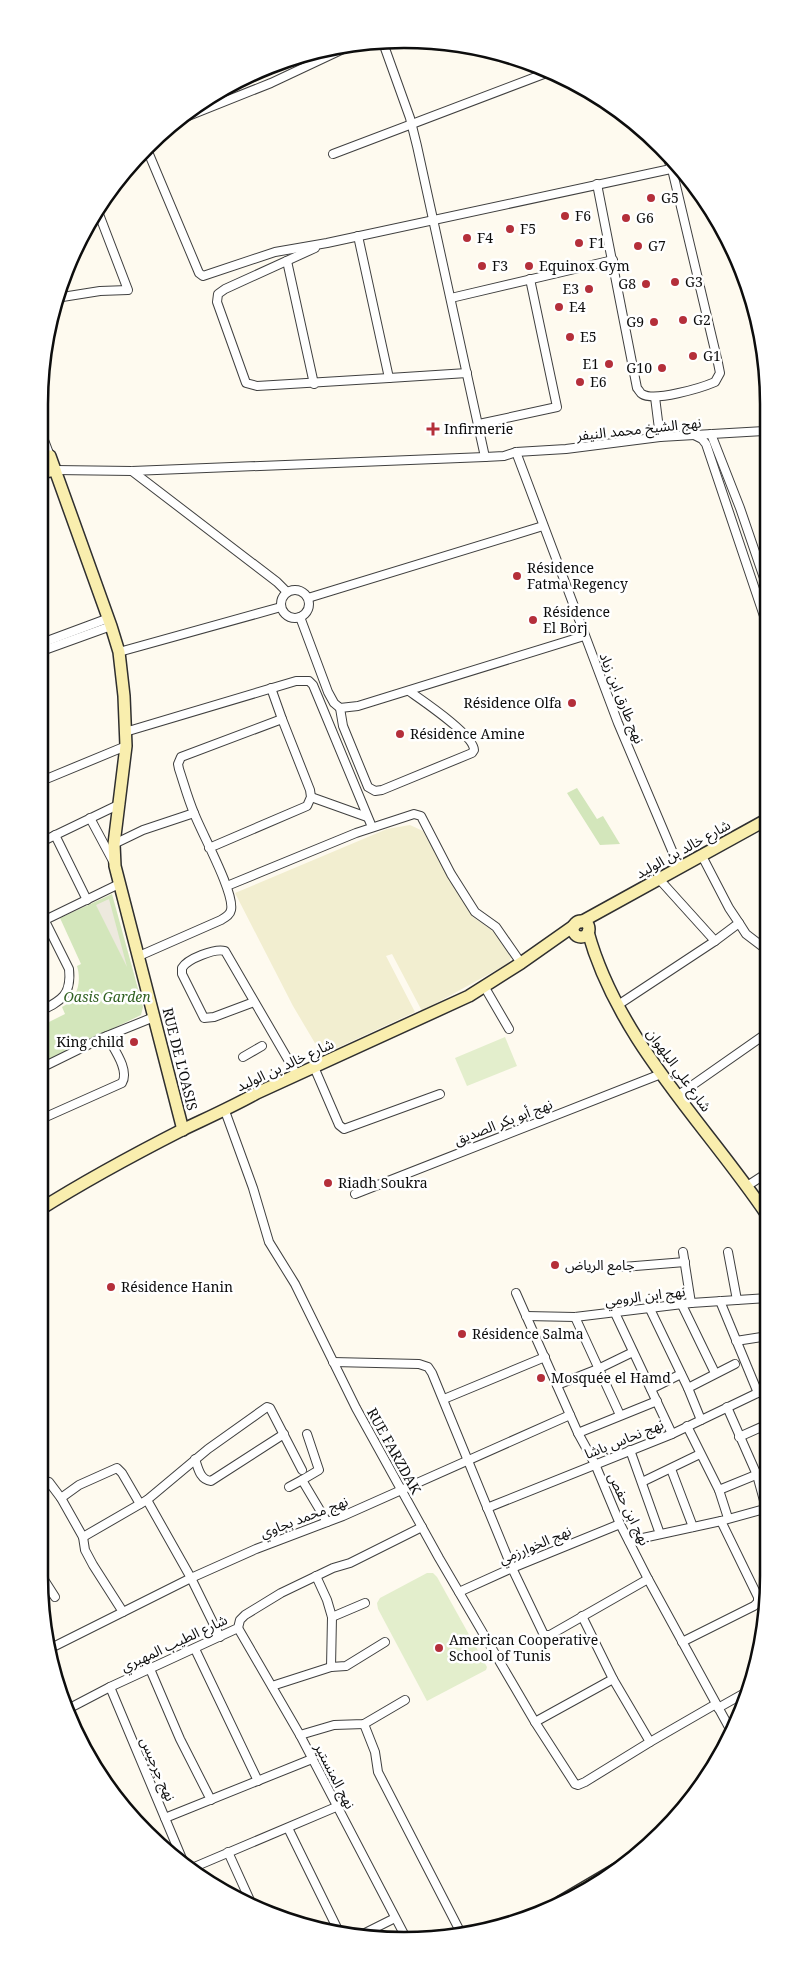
<svg xmlns="http://www.w3.org/2000/svg" width="807" height="1980" font-family="'Noto Serif','Noto Sans Arabic',serif">
	<style>
		.farmland { fill: #f2eed0 }
		.green { fill: #d3e6bb }
		.pitch { fill: #e3eecc }
		.plaza { fill: #ede9de }
		.lines { fill: none; stroke-linecap: round; stroke-linejoin: round }
		.street-casing { stroke: #404040; stroke-width: 10 }
		.secondary-casing { stroke: #2f2f2f; stroke-width: 14 }
		.street { stroke: #fff; stroke-width: 8 }
		.secondary { stroke: #f9eeae; stroke-width: 11 }
		.poi-dot { fill: #b42f3a; stroke: #fff; stroke-width: 2 }
		.labels { text-anchor: middle; stroke-width: 5; stroke-linejoin: round; paint-order: stroke }
		.poi-label { font-size: 14px; fill: #0d0d0d; stroke: #fff; text-anchor: start }
		.street-label { font-size: 14px; fill: #0d0d0d; stroke: #fff }
		.park-label { font-size: 14px; font-style: italic; fill: #316122; stroke: #fff }
		.rim { fill: none; stroke: #0d0d0d; stroke-width: 2.5 }
	</style>
	<rect width="100%" height="100%" fill="#fefaef"/>
	<!-- farmland -->
	<polygon class="farmland" points="410,825 423,831 450,880 473,917 493,931 511,957 509,963 422,1011 392,954 386,956 415,1012 322,1055 293,1006 235,893 387,829"/>
	<!-- green -->
	<g class="green">
		<polygon points="577,788 597,819 603,816 620,844 600,845 567,793"/>
		<path d="M112,894L143,1007L141,1015L39,1064V1027L65,1014L62,1007C77,1000 82,982 77,966L81,964L60,918Z"/>
	</g>
	<!-- pitch -->
	<g class="pitch">
		<polygon points="505,1037 517,1066 467,1086 455,1058"/>
		<polygon points="427,1573 433,1573 437,1577 487,1667 486,1670 427,1701 378,1609 377,1603 380,1598"/>
	</g>
	<!-- plaza -->
	<polygon class="plaza" points="109,899 127,967 96,905"/>
	<g class="lines">
		<!-- street casing -->
		<g class="street-casing">
			<g id="street">
				<polyline points="382,40 410,118 417,146 485,457"/>
				<polyline points="173,122 271,83 354,44"/>
				<polyline points="146,147 199,273 203,276 275,252 327,243 680,167"/>
				<polyline points="333,154 549,72"/>
				<path d="M597,184L637,388C639,390 640,393 642,394C654,402 701,388 715,382L720,373L718,363L672,169L665,152"/>
				<polyline points="358,236 389,378 467,373"/>
				<polyline points="315,248 225,289 218,294 217,302 246,383 257,386 389,378"/>
				<polyline points="287,261 314,384"/>
				<polyline points="56,298 100,291 128,290 97,209"/>
				<polyline points="451,298 613,260"/>
				<polyline points="655,397 660,437"/>
				<polyline points="479,424 557,407 530,279"/>
				<polyline points="39,427 50,456"/>
				<polyline points="711,434 740,508 766,584"/>
				<polyline points="694,435 702,439 706,444 766,622"/>
				<polyline points="516,452 618,723 679,867"/>
				<polyline points="55,470 132,471 485,457 504,456 516,452 566,449 660,437 765,431"/>
				<polyline points="132,471 277,582 287,592"/>
				<circle cx="295" cy="604" r="14"/>
				<polyline points="308,598 543,526"/>
				<polyline points="300,617 328,692 334,703 340,708 358,706 584,636"/>
				<polyline points="39,644 109,618"/>
				<polyline points="39,652 111,626"/>
				<polyline points="119,652 281,607"/>
				<polyline points="271,688 282,719"/>
				<path d="M340,708L343,726L368,787L375,791L382,790L472,753L474,750C474,735 423,701 409,691"/>
				<polyline points="125,732 296,681 309,681 313,685 372,827"/>
				<polyline points="39,782 126,746"/>
				<polyline points="311,797 367,817"/>
				<polyline points="90,818 113,861"/>
				<polyline points="55,835 87,900"/>
				<polyline points="39,843 120,804"/>
				<polyline points="114,844 143,830 194,813"/>
				<polyline points="659,879 715,941"/>
				<polyline points="227,886 356,833 414,814 421,816 451,874 475,912 496,927 521,963"/>
				<path d="M39,909L69,969C72,996 60,1001 39,1012"/>
				<polyline points="45,920 119,884"/>
				<polyline points="739,923 746,934 767,950"/>
				<path d="M139,956L221,920C226,917 230,915 231,910C235,893 201,832 194,813C188,799 184,784 179,769L178,764L181,757L282,719L310,790L311,797L307,806L209,848"/>
				<polyline points="484,986 509,1029"/>
				<path d="M254,1002L214,1017L204,1018L182,974V968C187,959 215,948 225,951L297,1075"/>
				<polyline points="618,1005 715,941 739,923 729,908 702,856"/>
				<polyline points="243,1057 262,1046"/>
				<polyline points="314,1067 339,1125 344,1129 440,1094"/>
				<polyline points="39,1069 102,1038 154,1017"/>
				<polyline points="677,1096 767,1033"/>
				<polyline points="225,1111 253,1188 269,1242 295,1284 356,1408 439,1558 535,1722 575,1784 578,1785 585,1782 650,1742 716,1704"/>
				<path d="M39,1120L122,1083C130,1070 113,1048 107,1036"/>
				<polyline points="747,1186 767,1173"/>
				<polyline points="355,1194 661,1074"/>
				<polyline points="683,1252 691,1303"/>
				<polyline points="728,1252 737,1300"/>
				<polyline points="623,1267 685,1262"/>
				<polyline points="516,1293 578,1433 595,1464 620,1524 648,1579 730,1729"/>
				<polyline points="720,1301 758,1393"/>
				<polyline points="682,1305 715,1373"/>
				<polyline points="650,1309 688,1388 701,1420"/>
				<polyline points="615,1313 672,1434"/>
				<polyline points="526,1316 575,1317 691,1303 768,1298"/>
				<polyline points="575,1317 620,1415"/>
				<polyline points="736,1341 768,1336"/>
				<polyline points="333,1362 419,1364 428,1367 432,1373 512,1568 544,1635 550,1635 648,1579"/>
				<polyline points="557,1385 598,1369 633,1352"/>
				<polyline points="688,1388 735,1364"/>
				<polyline points="651,1389 681,1374"/>
				<polyline points="444,1399 545,1357"/>
				<polyline points="727,1407 757,1475 766,1508"/>
				<polyline points="687,1426 719,1490 728,1518"/>
				<polyline points="578,1433 657,1401"/>
				<polyline points="307,1434 319,1470 302,1480 327,1522"/>
				<polyline points="739,1437 768,1424"/>
				<polyline points="630,1450 660,1534"/>
				<path d="M195,1459C198,1468 200,1480 211,1481L284,1434"/>
				<polyline points="671,1469 693,1527"/>
				<polyline points="39,1480 49,1482 61,1498 83,1537 85,1550 93,1565 123,1612"/>
				<polyline points="642,1482 700,1454"/>
				<polyline points="289,1487 302,1480"/>
				<polyline points="719,1490 768,1470"/>
				<polyline points="61,1498 79,1485 117,1468 122,1473 140,1504"/>
				<polyline points="147,1500 191,1578 220,1637"/>
				<polyline points="487,1508 672,1434 768,1388"/>
				<polyline points="39,1536 43,1534"/>
				<polyline points="83,1537 147,1500 208,1449 267,1407 270,1408 302,1470"/>
				<polyline points="629,1541 721,1521 768,1508"/>
				<polyline points="39,1572 55,1597"/>
				<polyline points="316,1576 327,1600 332,1617 331,1667"/>
				<polyline points="459,1592 512,1568 620,1524"/>
				<polyline points="582,1616 613,1679 650,1742"/>
				<polyline points="332,1617 365,1603"/>
				<polyline points="238,1628 300,1735 405,1936"/>
				<polyline points="682,1642 754,1606 758,1602 758,1597 721,1521"/>
				<polyline points="51,1648 191,1578 256,1549 343,1516 570,1415"/>
				<polyline points="195,1649 258,1781"/>
				<polyline points="150,1669 180,1739 211,1800"/>
				<polyline points="272,1686 331,1667 346,1666 385,1642"/>
				<polyline points="110,1687 183,1861"/>
				<polyline points="718,1708 750,1690"/>
				<polyline points="66,1710 110,1687 238,1628 240,1620 245,1615 281,1593 333,1568 350,1563 422,1527"/>
				<polyline points="535,1722 613,1679"/>
				<polyline points="364,1724 375,1752 378,1772 462,1935"/>
				<polyline points="300,1735 334,1725 364,1724 405,1700"/>
				<polyline points="165,1818 312,1759"/>
				<polyline points="288,1828 340,1934"/>
				<polyline points="228,1852 253,1907"/>
				<polyline points="192,1868 336,1807"/>
				<polyline points="355,1938 395,1918"/>
			</g>
		</g>
		<!-- secondary casing -->
		<g class="secondary-casing">
			<g id="secondary">
				<polyline points="39,458 50,456 111,626 119,652 124,696 126,746 114,844 115,866 183,1130"/>
				<polyline points="39,473 55,470"/>
				<circle cx="581" cy="929" r="8"/>
				<polyline points="581,922 766,820"/>
				<path d="M588,932C618,1041 705,1123 767,1215"/>
				<path d="M39,1210C85,1181 133,1155 182,1130C207,1118 232,1107 257,1093L469,996L521,963L575,925"/>
				<polyline points="560,1902 628,1862"/>
			</g>
		</g>
		<!-- street -->
		<use href="#street" class="street"/>
		<!-- secondary -->
		<use href="#secondary" class="secondary"/>
	</g>
	<!-- markers -->
	<g class="poi-dot">
		<circle cx="651" cy="198" r="5"/>
		<circle cx="565" cy="216" r="5"/>
		<circle cx="626" cy="218" r="5"/>
		<circle cx="510" cy="229" r="5"/>
		<circle cx="467" cy="238" r="5"/>
		<circle cx="579" cy="243" r="5"/>
		<circle cx="638" cy="246" r="5"/>
		<circle cx="482" cy="266" r="5"/>
		<circle cx="529" cy="266" r="5"/>
		<circle cx="675" cy="282" r="5"/>
		<circle cx="646" cy="284" r="5"/>
		<circle cx="589" cy="289" r="5"/>
		<circle cx="559" cy="307" r="5"/>
		<circle cx="683" cy="320" r="5"/>
		<circle cx="654" cy="322" r="5"/>
		<circle cx="570" cy="337" r="5"/>
		<circle cx="693" cy="356" r="5"/>
		<circle cx="609" cy="364" r="5"/>
		<circle cx="662" cy="368" r="5"/>
		<circle cx="580" cy="382" r="5"/>
		<path d="M430.5 421.5h5v5h5v5h-5v5h-5v-5h-5v-5h5z"/>
		<circle cx="517" cy="576" r="5"/>
		<circle cx="533" cy="620" r="5"/>
		<circle cx="572" cy="703" r="5"/>
		<circle cx="400" cy="734" r="5"/>
		<circle cx="134" cy="1042" r="5"/>
		<circle cx="328" cy="1183" r="5"/>
		<circle cx="555" cy="1265" r="5"/>
		<circle cx="111" cy="1287" r="5"/>
		<circle cx="462" cy="1334" r="5"/>
		<circle cx="541" cy="1378" r="5"/>
		<circle cx="439" cy="1648" r="5"/>
	</g>
	<g class="labels">
		<!-- poi labels -->
		<g class="poi-label">
			<text x="661" y="203">G5</text>
			<text x="575" y="221">F6</text>
			<text x="636" y="223">G6</text>
			<text x="520" y="234">F5</text>
			<text x="477" y="243">F4</text>
			<text x="589" y="248">F1</text>
			<text x="648" y="251">G7</text>
			<text x="492" y="271">F3</text>
			<text x="539" y="271">Equinox Gym</text>
			<text x="685" y="287">G3</text>
			<text x="636" y="289" text-anchor="end">G8</text>
			<text x="579" y="294" text-anchor="end">E3</text>
			<text x="569" y="312">E4</text>
			<text x="693" y="325">G2</text>
			<text x="644" y="327" text-anchor="end">G9</text>
			<text x="580" y="342">E5</text>
			<text x="703" y="361">G1</text>
			<text x="599" y="369" text-anchor="end">E1</text>
			<text x="652" y="373" text-anchor="end">G10</text>
			<text x="590" y="387">E6</text>
			<text x="444" y="434">Infirmerie</text>
			<text x="527" y="573">Résidence<tspan x="527" dy="16">Fatma Regency</tspan></text>
			<text x="543" y="617">Résidence<tspan x="543" dy="16">El Borj</tspan></text>
			<text x="562" y="708" text-anchor="end">Résidence Olfa</text>
			<text x="410" y="739">Résidence Amine</text>
			<text x="124" y="1047" text-anchor="end">King child</text>
			<text x="338" y="1188">Riadh Soukra</text>
			<text x="565" y="1270">جامع الرياض</text>
			<text x="121" y="1292">Résidence Hanin</text>
			<text x="472" y="1339">Résidence Salma</text>
			<text x="551" y="1383">Mosquée el Hamd</text>
			<text x="449" y="1645">American Cooperative<tspan x="449" dy="16">School of Tunis</tspan></text>
		</g>
		<!-- street labels -->
		<g class="street-label">
			<text transform="translate(639 429) rotate(-6)" y="5">نهج الشيخ محمد النيفر</text>
			<text transform="translate(622 698) rotate(68)" y="5">نهج طارق ابن زياد</text>
			<text transform="translate(683 849) rotate(-29)" y="5">شارع خالد بن الوليد</text>
			<text transform="translate(180 1059) rotate(76)" y="5">RUE DE L'OASIS</text>
			<text transform="translate(285 1065) rotate(-25)" y="5">شارع خالد بن الوليد</text>
			<text transform="translate(679 1070) rotate(54)" y="5">شارع علي البلهوان</text>
			<text transform="translate(503 1122) rotate(-21)" y="5">نهج أبو بكر الصديق</text>
			<text transform="translate(645 1296) rotate(-7)" y="5">نهج ابن الرومي</text>
			<text transform="translate(624 1439) rotate(-22)" y="5">نهج نحاس باشا</text>
			<text transform="translate(394 1451) rotate(61)" y="5">RUE FARZDAK</text>
			<text transform="translate(629 1509) rotate(65)" y="5">نهج ابن حفص</text>
			<text transform="translate(304 1517) rotate(-21)" y="5">نهج محمد بجاوي</text>
			<text transform="translate(535 1545) rotate(-23)" y="5">نهج الخوارزمي</text>
			<text transform="translate(174 1643) rotate(-25)" y="5">شارع الطيب المهيري</text>
			<text transform="translate(158 1769) rotate(67)" y="5">نهج جرجيس</text>
			<text transform="translate(335 1776) rotate(63)" y="5">نهج المنستير</text>
		</g>
		<!-- park labels -->
		<g class="park-label">
			<text x="107" y="1002">Oasis Garden</text>
		</g>
	</g>
	<!-- crop -->
	<path d="M0 0H807V1980H0ZM404 48H404A356 356 0 0 1 760 404V1576A356 356 0 0 1 404 1932H404A356 356 0 0 1 48 1576V404A356 356 0 0 1 404 48Z" fill="#fff" fill-rule="evenodd"/>
	<path class="rim" d="M404 48H404A356 356 0 0 1 760 404V1576A356 356 0 0 1 404 1932H404A356 356 0 0 1 48 1576V404A356 356 0 0 1 404 48Z"/>
</svg>
